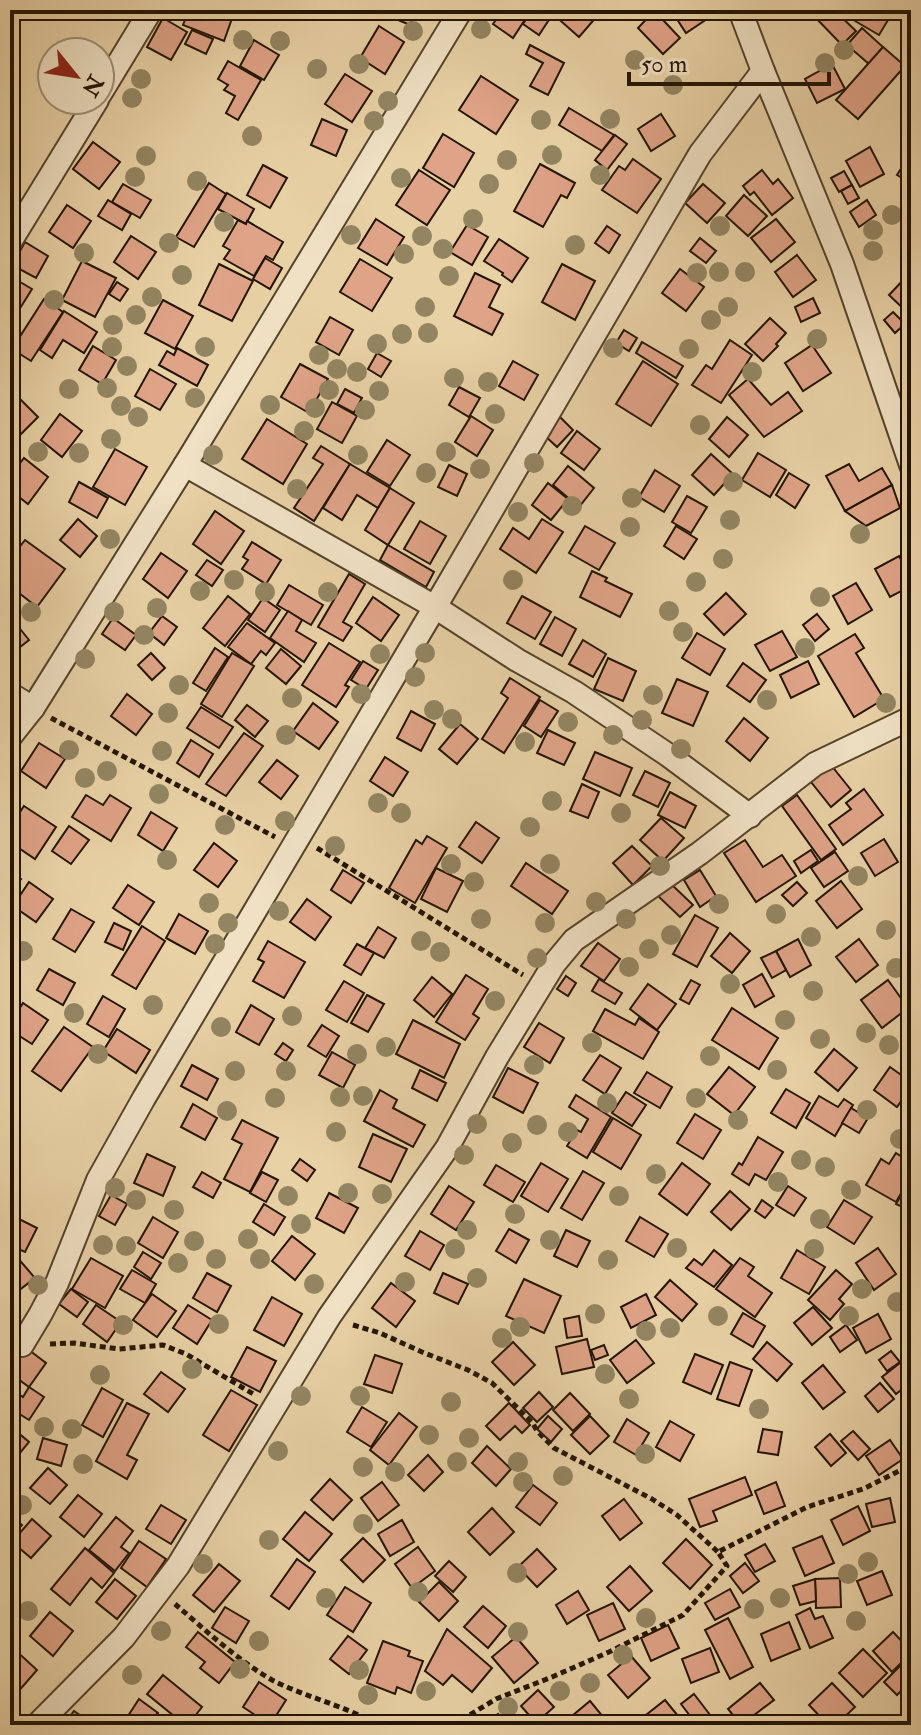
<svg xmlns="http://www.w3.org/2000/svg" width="921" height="1735" font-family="'IM FELL Double Pica',serif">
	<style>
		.building { fill: #dfa387; stroke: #231403; stroke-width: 2 }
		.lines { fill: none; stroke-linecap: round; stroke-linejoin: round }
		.street-casing { stroke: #54432c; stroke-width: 26 }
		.path { stroke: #231403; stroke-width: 5; stroke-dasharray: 6 4; stroke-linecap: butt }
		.street { stroke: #f0e1c4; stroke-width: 22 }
		.tree { fill: #938562 }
	</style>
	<rect width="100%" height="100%" fill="#e8d1a5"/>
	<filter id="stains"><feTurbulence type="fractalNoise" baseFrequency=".0025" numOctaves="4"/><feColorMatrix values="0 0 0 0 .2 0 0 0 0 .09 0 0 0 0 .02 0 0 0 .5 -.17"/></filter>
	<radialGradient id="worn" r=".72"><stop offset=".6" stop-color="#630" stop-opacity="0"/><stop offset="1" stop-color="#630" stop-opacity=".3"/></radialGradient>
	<!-- building -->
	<g class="building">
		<polygon points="189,10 210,12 210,10 235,10 224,41 183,25"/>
		<polygon points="374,10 418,10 410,25"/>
		<polygon points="503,10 513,10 526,18 513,38 493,24"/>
		<polygon points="532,10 551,10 554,12 539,35 523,24"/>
		<polygon points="558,10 592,10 598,15 579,37 554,15"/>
		<polygon points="655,10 667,10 671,15 664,21 680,38 663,54 638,28"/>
		<polygon points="671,10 705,10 710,17 686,33"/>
		<polygon points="814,10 834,10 856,31 842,45 811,13"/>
		<polygon points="861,10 894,10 879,35 855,21"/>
		<polygon points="163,18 187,32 171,60 147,47"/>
		<polygon points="379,26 404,42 385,74 360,58"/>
		<polygon points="862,28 883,47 869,64 847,45"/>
		<polygon points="192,30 213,39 206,54 185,44"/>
		<polygon points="254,40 279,55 264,80 240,66"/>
		<polygon points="530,45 564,63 548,95 530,86 543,63 526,54"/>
		<polygon points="883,47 905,66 858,119 836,100"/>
		<polygon points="228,61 261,80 238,120 226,113 235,96 224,90 228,85 218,79"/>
		<polygon points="832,64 845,89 817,103 805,79"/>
		<polygon points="345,74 372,91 352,122 325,104"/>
		<polygon points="481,76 518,100 496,134 459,110"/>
		<polygon points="569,108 614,135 602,151 559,125"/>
		<polygon points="661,114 675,136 651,151 638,129"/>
		<polygon points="322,119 347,130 336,156 311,145"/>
		<polygon points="443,134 474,153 454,187 423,168"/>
		<polygon points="615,135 627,144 607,170 595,160"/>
		<polygon points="93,142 120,162 99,189 73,169"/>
		<polygon points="870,147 884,174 860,187 846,161"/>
		<polygon points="909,156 911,157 911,183 897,175"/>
		<polygon points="633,159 661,179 637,213 602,190 619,166 625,170"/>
		<polygon points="540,164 575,183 567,198 561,195 543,227 514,211"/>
		<polygon points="263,165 287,178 270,208 247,195"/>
		<polygon points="419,170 450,190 427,225 396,205"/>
		<polygon points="762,170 773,184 778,179 793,198 772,215 754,192 750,195 743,186"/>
		<polygon points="844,171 852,185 839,192 831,178"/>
		<polygon points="209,183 226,194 194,247 176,237"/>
		<polygon points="123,184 151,200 140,218 112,202"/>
		<polygon points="703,184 725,203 707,223 685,203"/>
		<polygon points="852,185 859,198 848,204 841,191"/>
		<polygon points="227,193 254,209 246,224 218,209"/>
		<polygon points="744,195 767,216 748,236 726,216"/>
		<polygon points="108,200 131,214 122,230 98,216"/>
		<polygon points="867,200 876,215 859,227 850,212"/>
		<polygon points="67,205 91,221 73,248 49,232"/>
		<polygon points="376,219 404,237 387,265 358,248"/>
		<polygon points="776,219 795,242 771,262 751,238"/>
		<polygon points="238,220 246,224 247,221 283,242 273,260 266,256 254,276 224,259 230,250 223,246"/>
		<polygon points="467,225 488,237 472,265 450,252"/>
		<polygon points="607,226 620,235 609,253 595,243"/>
		<polygon points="131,236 156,252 138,279 114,262"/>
		<polygon points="700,238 716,251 706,263 690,251"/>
		<polygon points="499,239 528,258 512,282 502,275 503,273 484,261"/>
		<polygon points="25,242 48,256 36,278 12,265"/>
		<polygon points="797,255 816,280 793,297 775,272"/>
		<polygon points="265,258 282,268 270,289 253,279"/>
		<polygon points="360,259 392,278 372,311 340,292"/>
		<polygon points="82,261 116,278 95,317 62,300"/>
		<polygon points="219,264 253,281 232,321 199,305"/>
		<polygon points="562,264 595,281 575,320 542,302"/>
		<polygon points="680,269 704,287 686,311 662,293"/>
		<polygon points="475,273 500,285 489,307 503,314 492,335 454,316"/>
		<polygon points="10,276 32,289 19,310 10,305"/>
		<polygon points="907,276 911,280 910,315 889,295"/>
		<polygon points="117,282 128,289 120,301 109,294"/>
		<polygon points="813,298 820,313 801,322 795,307"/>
		<polygon points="44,299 63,312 31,361 12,349"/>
		<polygon points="163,300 193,316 175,349 145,333"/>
		<polygon points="64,311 97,332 84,353 63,340 52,358 40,350"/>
		<polygon points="893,312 905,324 895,333 884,320"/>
		<polygon points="330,317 353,330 339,355 316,342"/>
		<polygon points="770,318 786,333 776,344 778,346 763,361 745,344"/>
		<polygon points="624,330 637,338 629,351 616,343"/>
		<polygon points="730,340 752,355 721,403 692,385 706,365 712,369"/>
		<polygon points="642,342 683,366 676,378 636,353"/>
		<polygon points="812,345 831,373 803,391 785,363"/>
		<polygon points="93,346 116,360 102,384 79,370"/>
		<polygon points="177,348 208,365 197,386 159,365 167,351 174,355"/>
		<polygon points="377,353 391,361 381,377 368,369"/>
		<polygon points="513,361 538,375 524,400 499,386"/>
		<polygon points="643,361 678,384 651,426 616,404"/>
		<polygon points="300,364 328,379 309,413 281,397"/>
		<polygon points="150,369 176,384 160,410 135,396"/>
		<polygon points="748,379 771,405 788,392 802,411 764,437 729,395"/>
		<polygon points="459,387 480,398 469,417 449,405"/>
		<polygon points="345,389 362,398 354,413 337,404"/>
		<polygon points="18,397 38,417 17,438 10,431 10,405"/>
		<polygon points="332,402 357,416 342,443 317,429"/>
		<polygon points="60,414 82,431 62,457 41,440"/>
		<polygon points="471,416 493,430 477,456 455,442"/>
		<polygon points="559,416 573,430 557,447 542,433"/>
		<polygon points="727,417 748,435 729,457 709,439"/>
		<polygon points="267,419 307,444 283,484 242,459"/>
		<polygon points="577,431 600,449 584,470 561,453"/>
		<polygon points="387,440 410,455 390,486 367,472"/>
		<polygon points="321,446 350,464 314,521 294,508 323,464 313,458"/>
		<polygon points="115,449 147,467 125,505 93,487"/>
		<polygon points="758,453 786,470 770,497 742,480"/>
		<polygon points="711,454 733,474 714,495 692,475"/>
		<polygon points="24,458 48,477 28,504 10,490 10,476"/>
		<polygon points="350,464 390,488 378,508 357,495 342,520 323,508"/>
		<polygon points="849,464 859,481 882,468 892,485 845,511 826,476"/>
		<polygon points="449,465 467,474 457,496 438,487"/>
		<polygon points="568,466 594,488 579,507 553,485"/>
		<polygon points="655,470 680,486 664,512 639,497"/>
		<polygon points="789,473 809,485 795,508 776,495"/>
		<polygon points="79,482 108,498 97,518 69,502"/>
		<polygon points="548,483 568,499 551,520 532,505"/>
		<polygon points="892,485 900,508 866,526 845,511"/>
		<polygon points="390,488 414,503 388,545 365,530"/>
		<polygon points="687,496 707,507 691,533 672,522"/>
		<polygon points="215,511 244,531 221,564 193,544"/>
		<polygon points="78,519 97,536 80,557 60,540"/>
		<polygon points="542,519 563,532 536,573 500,549 513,528 529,539"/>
		<polygon points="420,521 446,536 430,564 404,549"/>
		<polygon points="585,526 615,543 599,570 569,553"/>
		<polygon points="676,526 697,539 684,559 664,546"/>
		<polygon points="25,540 65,569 37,607 10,586 10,565 16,556 14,554"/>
		<polygon points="252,542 281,560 266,584 242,569 248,560 243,557"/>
		<polygon points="388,545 434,572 426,587 380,560"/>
		<polygon points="161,553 187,571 168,598 143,579"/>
		<polygon points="899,556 911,578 911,586 890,597 875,569"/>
		<polygon points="207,560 223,570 212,586 196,575"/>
		<polygon points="592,571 607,578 605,581 632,594 620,617 580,597"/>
		<polygon points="349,574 365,584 343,622 352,627 343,641 318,627"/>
		<polygon points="856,583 872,610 848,624 833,596"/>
		<polygon points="289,585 323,605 311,625 277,605"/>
		<polygon points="726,593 746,614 724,635 704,614"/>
		<polygon points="228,596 250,614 225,646 203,628"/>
		<polygon points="522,596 551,612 535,639 507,623"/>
		<polygon points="373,597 399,615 381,641 356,623"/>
		<polygon points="263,598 280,610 265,632 248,620"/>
		<polygon points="288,611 302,620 296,631 316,643 304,662 270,638"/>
		<polygon points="817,614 829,629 815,641 803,625"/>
		<polygon points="162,616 177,627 164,645 149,633"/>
		<polygon points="555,617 576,629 562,656 540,644"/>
		<polygon points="113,618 136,635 125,650 102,634"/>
		<polygon points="13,620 29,640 10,655 10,622"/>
		<polygon points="247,623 275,643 266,655 261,651 251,664 228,647"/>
		<polygon points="782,631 797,657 770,671 755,645"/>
		<polygon points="697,633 725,649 710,675 682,658"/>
		<polygon points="855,634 864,648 856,653 884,699 854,717 818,656"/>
		<polygon points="583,640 606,654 593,677 569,664"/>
		<polygon points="329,643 360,662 345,685 349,687 336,707 302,685"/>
		<polygon points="215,648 228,657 206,691 193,683"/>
		<polygon points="281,649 301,666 286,684 266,668"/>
		<polygon points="151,653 165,668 152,680 138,665"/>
		<polygon points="232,653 254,666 222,717 201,704"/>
		<polygon points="608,658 636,671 623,701 594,689"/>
		<polygon points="363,661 378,670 366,689 351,680"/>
		<polygon points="808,661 819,684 791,698 780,675"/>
		<polygon points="743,663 766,680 750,702 727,686"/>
		<polygon points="510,678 540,697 504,753 482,739 508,698 501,693"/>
		<polygon points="677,679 708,692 693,726 662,713"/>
		<polygon points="127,694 152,714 136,735 111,716"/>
		<polygon points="540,700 558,711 541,737 524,726"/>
		<polygon points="313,703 338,722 319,749 293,731"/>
		<polygon points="247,705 268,721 255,737 235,720"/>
		<polygon points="201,707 233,727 219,748 187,728"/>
		<polygon points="411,711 435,724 421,751 397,738"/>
		<polygon points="744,718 768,738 750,761 726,741"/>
		<polygon points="460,724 478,739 457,764 439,749"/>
		<polygon points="548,730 575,743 564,765 537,753"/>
		<polygon points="244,733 263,746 226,796 206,784"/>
		<polygon points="191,740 213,754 199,777 177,763"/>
		<polygon points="39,743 65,759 46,788 21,771"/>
		<polygon points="595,752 632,768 620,796 583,779"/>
		<polygon points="385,757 408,772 393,796 370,781"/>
		<polygon points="277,760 298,776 281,799 259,782"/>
		<polygon points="831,765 851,790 831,807 811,782"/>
		<polygon points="645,771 670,783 658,807 633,795"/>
		<polygon points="582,784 599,792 588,818 570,811"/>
		<polygon points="864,789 883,815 843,845 829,825 851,809 846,803"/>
		<polygon points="670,792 696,806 685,828 658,815"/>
		<polygon points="86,795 103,805 110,795 131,808 111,841 72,817"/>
		<polygon points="797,795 836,849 821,860 782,806"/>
		<polygon points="24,806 56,827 35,859 10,842 10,827"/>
		<polygon points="151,812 177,828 163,851 138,835"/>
		<polygon points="661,818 684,838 663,861 640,840"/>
		<polygon points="476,822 499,838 482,863 459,847"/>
		<polygon points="69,826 89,840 71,864 52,851"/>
		<polygon points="427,836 447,848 415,903 389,888 416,840 422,844"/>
		<polygon points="884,839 898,862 875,876 861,853"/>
		<polygon points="745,840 763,867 782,855 796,876 756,902 724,853"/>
		<polygon points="214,843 237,861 218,887 194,870"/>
		<polygon points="632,846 652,866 633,885 613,863"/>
		<polygon points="811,850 818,861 801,873 794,861"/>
		<polygon points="835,852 848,871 824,887 811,868"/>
		<polygon points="526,863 568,891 552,914 511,886"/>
		<polygon points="436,868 463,881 447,912 421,899"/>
		<polygon points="343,870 364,883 351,903 331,890"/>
		<polygon points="700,870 716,896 700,907 684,880"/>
		<polygon points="10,872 21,879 10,896"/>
		<polygon points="841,881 862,909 837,928 816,901"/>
		<polygon points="29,882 53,899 36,922 13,906"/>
		<polygon points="669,882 693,905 680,917 657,895"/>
		<polygon points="797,882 807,893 793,906 782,895"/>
		<polygon points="128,885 154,902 139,925 113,908"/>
		<polygon points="307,899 331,917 315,940 290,922"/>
		<polygon points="71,909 94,922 75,952 53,939"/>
		<polygon points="179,914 208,931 195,954 166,938"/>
		<polygon points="695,915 718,928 697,967 673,954"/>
		<polygon points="114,923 131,931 123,950 105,942"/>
		<polygon points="142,926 165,941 136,989 112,975"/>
		<polygon points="378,927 396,938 384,958 365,948"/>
		<polygon points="730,933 750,951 732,973 711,956"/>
		<polygon points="798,939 811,965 790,977 776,951"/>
		<polygon points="859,939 878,965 856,982 836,957"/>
		<polygon points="268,941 305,962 284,998 253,981 264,962 258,959"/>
		<polygon points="598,943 620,959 604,981 581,966"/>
		<polygon points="357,944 374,953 361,975 344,965"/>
		<polygon points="776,951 786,970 772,978 761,958"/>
		<polygon points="49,969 75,983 63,1005 37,990"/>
		<polygon points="762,974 774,996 755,1007 743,985"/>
		<polygon points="466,975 488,989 473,1014 479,1018 465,1040 436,1022"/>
		<polygon points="566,976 576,983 568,996 557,989"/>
		<polygon points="432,977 452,994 434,1017 414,1000"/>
		<polygon points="599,979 622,993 615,1004 592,991"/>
		<polygon points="691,980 700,985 689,1004 680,999"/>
		<polygon points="888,980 908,1008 882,1028 861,1000"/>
		<polygon points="344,981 364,993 347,1022 326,1010"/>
		<polygon points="648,984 676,1004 657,1030 630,1009"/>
		<polygon points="367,995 384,1004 368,1032 351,1023"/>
		<polygon points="103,996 125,1009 109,1037 87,1024"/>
		<polygon points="23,1003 48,1020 32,1044 10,1030 10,1023"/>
		<polygon points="251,1005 274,1019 259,1045 236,1032"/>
		<polygon points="732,1008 778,1038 759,1069 712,1040"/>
		<polygon points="605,1009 635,1025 639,1018 659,1032 643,1059 593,1031"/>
		<polygon points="413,1020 460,1044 444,1078 396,1054"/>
		<polygon points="539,1023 564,1038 550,1063 524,1047"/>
		<polygon points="322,1025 339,1036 326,1057 308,1046"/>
		<polygon points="64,1027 93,1047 61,1091 32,1071"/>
		<polygon points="117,1029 150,1050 136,1073 103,1051"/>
		<polygon points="283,1043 293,1050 286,1061 275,1054"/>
		<polygon points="834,1049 857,1068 838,1091 815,1072"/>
		<polygon points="332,1052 355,1065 343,1088 319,1075"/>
		<polygon points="600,1055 621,1068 605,1094 583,1080"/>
		<polygon points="192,1065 218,1079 207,1100 181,1086"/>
		<polygon points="729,1067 755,1087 734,1115 707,1094"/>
		<polygon points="890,1067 911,1082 911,1087 897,1107 874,1090"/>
		<polygon points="508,1068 538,1083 523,1113 493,1097"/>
		<polygon points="420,1070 446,1083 437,1101 412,1088"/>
		<polygon points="647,1072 672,1087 660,1108 634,1093"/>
		<polygon points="786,1089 810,1103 796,1128 771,1113"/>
		<polygon points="380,1090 397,1100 393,1108 425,1125 413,1147 364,1121"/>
		<polygon points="626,1092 646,1105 632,1126 612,1113"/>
		<polygon points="576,1095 611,1117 587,1158 567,1146 577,1130 581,1132 588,1119 569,1107"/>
		<polygon points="819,1096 838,1107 844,1099 853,1105 835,1136 806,1118"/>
		<polygon points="193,1104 217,1118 205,1140 181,1127"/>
		<polygon points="851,1108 868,1118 859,1133 842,1123"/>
		<polygon points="695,1114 721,1130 703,1159 677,1143"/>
		<polygon points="613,1118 641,1135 621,1169 593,1152"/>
		<polygon points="242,1120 278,1138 250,1192 224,1179 242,1144 232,1139"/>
		<polygon points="373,1134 407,1149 391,1182 359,1167"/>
		<polygon points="758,1137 783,1152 766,1180 755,1174 749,1185 732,1174 739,1163 742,1165"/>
		<polygon points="896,1153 911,1163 911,1176 896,1202 866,1185 881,1159 889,1164"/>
		<polygon points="147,1154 175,1167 163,1196 134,1183"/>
		<polygon points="300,1159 315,1170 307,1181 292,1170"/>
		<polygon points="541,1163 568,1179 548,1212 521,1196"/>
		<polygon points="682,1163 710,1184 687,1215 659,1194"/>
		<polygon points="496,1165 525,1182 513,1202 484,1185"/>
		<polygon points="583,1171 604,1183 582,1220 561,1208"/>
		<polygon points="202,1172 221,1183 213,1198 193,1187"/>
		<polygon points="262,1172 278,1180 266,1202 250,1193"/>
		<polygon points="911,1177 911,1211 896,1204"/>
		<polygon points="449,1186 474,1202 456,1230 431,1214"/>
		<polygon points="788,1186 806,1198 794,1216 776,1205"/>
		<polygon points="730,1191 750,1209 731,1230 711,1212"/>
		<polygon points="329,1193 358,1208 344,1233 316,1218"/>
		<polygon points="111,1195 127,1204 115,1225 99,1216"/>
		<polygon points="762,1200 773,1208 765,1218 755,1211"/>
		<polygon points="844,1200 872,1217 854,1244 827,1227"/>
		<polygon points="264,1204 285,1217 274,1235 253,1222"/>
		<polygon points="11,1215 37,1228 25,1252 10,1245"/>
		<polygon points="153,1217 178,1232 163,1258 138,1243"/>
		<polygon points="640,1217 668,1234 654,1257 626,1241"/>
		<polygon points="509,1229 529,1240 516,1263 496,1251"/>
		<polygon points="566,1230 590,1241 577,1267 554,1256"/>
		<polygon points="420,1231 444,1245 430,1270 405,1256"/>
		<polygon points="292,1236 315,1254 295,1280 272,1261"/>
		<polygon points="878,1248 896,1274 874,1290 856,1263"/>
		<polygon points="714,1250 732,1265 714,1287 686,1268 694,1259 702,1265"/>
		<polygon points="797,1250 825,1267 809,1294 781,1278"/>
		<polygon points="143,1252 161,1263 151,1279 134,1267"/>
		<polygon points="16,1256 35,1278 18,1291 10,1281 10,1261"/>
		<polygon points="91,1258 123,1276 105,1308 72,1289"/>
		<polygon points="740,1258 754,1267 748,1276 772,1293 755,1317 716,1289"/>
		<polygon points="132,1270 156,1284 145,1303 120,1289"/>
		<polygon points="836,1270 852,1284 839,1299 844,1304 830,1320 808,1300"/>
		<polygon points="207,1273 231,1286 217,1312 193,1298"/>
		<polygon points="443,1273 468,1284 458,1304 434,1293"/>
		<polygon points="524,1279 561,1296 544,1333 506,1316"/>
		<polygon points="670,1280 697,1304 682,1321 655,1297"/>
		<polygon points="391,1283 415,1301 396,1327 372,1308"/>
		<polygon points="71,1289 88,1302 77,1317 59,1304"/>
		<polygon points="152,1294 176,1311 157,1337 133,1320"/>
		<polygon points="646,1294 656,1315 631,1328 621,1307"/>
		<polygon points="272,1297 302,1314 284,1346 254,1330"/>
		<polygon points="96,1305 121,1322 107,1342 83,1324"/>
		<polygon points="188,1305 212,1320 197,1344 173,1328"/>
		<polygon points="813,1307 832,1328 812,1345 794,1323"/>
		<polygon points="743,1313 765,1326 753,1347 731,1334"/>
		<polygon points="878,1314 891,1339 866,1353 853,1328"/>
		<polygon points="579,1316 582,1336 567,1338 564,1319"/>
		<polygon points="846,1325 857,1340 840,1352 830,1337"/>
		<polygon points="587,1339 594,1367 562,1374 556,1347"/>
		<polygon points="636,1340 654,1363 627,1383 610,1360"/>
		<polygon points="513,1342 535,1365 514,1385 492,1362"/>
		<polygon points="767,1342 792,1364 777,1381 753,1359"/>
		<polygon points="604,1345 608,1355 595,1360 591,1350"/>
		<polygon points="25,1347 46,1363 29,1387 10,1373 10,1368"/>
		<polygon points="247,1347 276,1361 260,1392 231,1377"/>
		<polygon points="891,1351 900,1362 887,1371 879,1360"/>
		<polygon points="695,1354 723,1365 711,1394 683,1382"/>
		<polygon points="375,1355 402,1364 392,1393 364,1384"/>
		<polygon points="905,1359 911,1366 911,1382 896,1394 882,1377"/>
		<polygon points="730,1362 752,1370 739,1406 717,1399"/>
		<polygon points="823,1365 845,1392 823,1409 802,1383"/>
		<polygon points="161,1372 185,1389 168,1412 144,1394"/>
		<polygon points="880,1383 894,1399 878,1412 865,1396"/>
		<polygon points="29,1387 44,1397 29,1420 10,1408 10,1388 23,1397"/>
		<polygon points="102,1388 123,1400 103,1437 82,1425"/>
		<polygon points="231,1390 257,1405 229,1451 203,1435"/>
		<polygon points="539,1392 553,1407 537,1422 523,1408"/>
		<polygon points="570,1393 590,1414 573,1431 553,1410"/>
		<polygon points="127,1403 149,1414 127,1455 137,1460 127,1479 96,1461"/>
		<polygon points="509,1403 530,1425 522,1433 515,1426 500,1440 486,1426"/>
		<polygon points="362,1407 387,1422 371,1447 347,1432"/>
		<polygon points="399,1413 417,1427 389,1465 370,1450"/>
		<polygon points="548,1416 562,1429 551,1442 537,1429"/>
		<polygon points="590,1416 609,1436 590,1454 571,1435"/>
		<polygon points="627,1419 649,1433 636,1455 614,1442"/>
		<polygon points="670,1421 694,1435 680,1461 656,1447"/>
		<polygon points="10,1426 29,1442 11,1464 10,1463"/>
		<polygon points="763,1429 782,1432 778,1455 758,1452"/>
		<polygon points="853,1431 870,1449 858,1460 841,1441"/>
		<polygon points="830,1434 846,1453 831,1466 815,1447"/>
		<polygon points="43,1438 67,1445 61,1466 37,1459"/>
		<polygon points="890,1440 903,1459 879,1475 866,1456"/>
		<polygon points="487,1446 511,1469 496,1486 472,1463"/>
		<polygon points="428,1455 443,1472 424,1491 408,1475"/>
		<polygon points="48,1468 67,1485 50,1504 30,1488"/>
		<polygon points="745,1477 752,1495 713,1511 717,1521 700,1527 689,1499"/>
		<polygon points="330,1479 352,1500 333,1520 311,1500"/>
		<polygon points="382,1482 399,1505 378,1521 361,1498"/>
		<polygon points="776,1482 785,1506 764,1514 755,1491"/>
		<polygon points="533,1485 557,1503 540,1525 516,1507"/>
		<polygon points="78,1495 102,1514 84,1537 60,1517"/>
		<polygon points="890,1498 895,1522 872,1527 866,1504"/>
		<polygon points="624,1499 642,1523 620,1540 602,1516"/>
		<polygon points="161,1505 186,1520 171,1544 146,1529"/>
		<polygon points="858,1506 870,1531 843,1545 831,1520"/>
		<polygon points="492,1508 514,1532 490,1555 468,1532"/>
		<polygon points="305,1512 332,1534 309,1561 283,1539"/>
		<polygon points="10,1515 22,1525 10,1539"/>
		<polygon points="116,1517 133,1531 121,1547 129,1553 115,1571 89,1550"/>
		<polygon points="32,1519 51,1536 31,1558 12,1542"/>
		<polygon points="402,1520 414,1542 390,1556 378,1534"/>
		<polygon points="822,1536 834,1563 805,1576 793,1548"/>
		<polygon points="363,1538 385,1560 363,1582 341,1560"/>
		<polygon points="686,1539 712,1565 690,1589 663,1563"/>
		<polygon points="139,1541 166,1559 147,1587 121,1568"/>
		<polygon points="765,1544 775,1561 755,1572 745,1555"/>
		<polygon points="418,1547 435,1571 412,1588 395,1564"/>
		<polygon points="85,1548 114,1573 102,1588 91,1578 70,1605 51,1589"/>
		<polygon points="537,1549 556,1569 537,1587 518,1567"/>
		<polygon points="297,1559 315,1572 289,1609 271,1596"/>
		<polygon points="449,1561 466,1577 453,1592 435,1576"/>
		<polygon points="745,1563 759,1581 743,1593 730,1576"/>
		<polygon points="219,1564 240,1581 214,1612 193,1595"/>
		<polygon points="630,1566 652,1591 629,1611 607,1587"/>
		<polygon points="882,1571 892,1595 867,1605 857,1581"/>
		<polygon points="840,1578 841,1607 816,1608 815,1579"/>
		<polygon points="115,1579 136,1596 117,1619 96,1602"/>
		<polygon points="815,1579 816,1601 800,1605 793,1586"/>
		<polygon points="439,1582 458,1601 439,1621 419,1602"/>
		<polygon points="345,1587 371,1603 353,1632 327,1615"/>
		<polygon points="730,1589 740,1607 715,1620 705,1603"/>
		<polygon points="578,1591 589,1610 567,1624 556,1605"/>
		<polygon points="613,1603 625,1629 599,1641 587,1615"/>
		<polygon points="483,1606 506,1626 488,1648 464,1627"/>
		<polygon points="225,1607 249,1621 236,1643 212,1628"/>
		<polygon points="810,1608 815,1619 823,1616 833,1638 810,1648 796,1615"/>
		<polygon points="50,1612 73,1631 53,1656 30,1636"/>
		<polygon points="728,1618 753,1667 730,1679 705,1630"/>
		<polygon points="789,1622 800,1649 771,1661 761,1634"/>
		<polygon points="668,1625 679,1648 651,1661 641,1638"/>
		<polygon points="447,1629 492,1668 472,1692 452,1675 443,1685 425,1671"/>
		<polygon points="198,1632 235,1662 219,1683 200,1668 205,1662 186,1647"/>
		<polygon points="893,1632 911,1651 911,1653 892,1672 873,1651"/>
		<polygon points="348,1636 367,1650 349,1674 330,1659"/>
		<polygon points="516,1637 538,1663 514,1683 492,1657"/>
		<polygon points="383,1641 410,1651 408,1656 423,1661 411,1693 397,1687 395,1694 367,1683"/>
		<polygon points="13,1648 37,1670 10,1701 10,1650"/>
		<polygon points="710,1648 719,1672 691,1683 682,1659"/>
		<polygon points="863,1649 887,1673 863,1697 839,1673"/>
		<polygon points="631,1656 650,1678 628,1698 608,1675"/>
		<polygon points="904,1662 911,1669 911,1681 897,1695 884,1682"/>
		<polygon points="163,1675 202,1707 188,1725 185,1725 147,1694"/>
		<polygon points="259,1682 286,1700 270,1725 243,1707"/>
		<polygon points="760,1683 774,1700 741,1725 728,1709"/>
		<polygon points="832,1683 855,1707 836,1725 828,1725 809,1705"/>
		<polygon points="538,1690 554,1707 536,1723 521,1706"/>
		<polygon points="694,1694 717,1724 717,1725 697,1725 681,1704"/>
		<polygon points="139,1699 158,1713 149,1725 141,1725 128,1716"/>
		<polygon points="665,1700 683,1722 680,1725 646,1725 641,1719"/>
		<polygon points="590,1701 609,1724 569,1725 566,1721"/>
		<polygon points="74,1711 94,1725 64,1725"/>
		<polygon points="157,1714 174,1725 149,1725"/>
		<polygon points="498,1714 508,1725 486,1725"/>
	</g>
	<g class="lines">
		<!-- street casing -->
		<g class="street-casing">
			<g id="street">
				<polyline points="740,10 763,71 842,264 911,465"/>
				<polyline points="100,94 151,10"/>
				<polyline points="10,242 97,100"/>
				<polyline points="185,465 435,607 517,660 574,692 668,755 750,816"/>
				<polyline points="10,694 33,708"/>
				<polyline points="10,737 33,708 185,465 461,10"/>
				<polyline points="22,1345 40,1315 57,1283 98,1180 144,1098 435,607 700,154 763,71"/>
				<polyline points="37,1725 124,1637 178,1566 329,1317 447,1148 497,1057 554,964 574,940 700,853 815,764 911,718"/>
			</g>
		</g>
		<!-- path -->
		<g class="path">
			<polyline points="51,718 275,837"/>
			<polyline points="317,848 523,975"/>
			<polyline points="353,1325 380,1333 422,1352 468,1370 492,1383 532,1422 537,1431 554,1448 652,1499 677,1515 718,1552"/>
			<polyline points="50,1344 74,1343 119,1349 163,1345 186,1354 255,1395"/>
			<path d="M175,1604C204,1629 241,1663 274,1681C308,1698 346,1706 378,1725"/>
			<polyline points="453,1725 496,1699 552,1677 609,1652 683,1615 727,1566 718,1552 807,1507 863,1489 911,1465"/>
		</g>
		<!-- street -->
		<use href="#street" class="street"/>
	</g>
	<!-- trees -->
	<g class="tree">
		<circle cx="481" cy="29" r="10"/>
		<circle cx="413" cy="31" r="10"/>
		<circle cx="243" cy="40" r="10"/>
		<circle cx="280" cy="41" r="10"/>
		<circle cx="844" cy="50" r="10"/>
		<circle cx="635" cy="60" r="10"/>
		<circle cx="825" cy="63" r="10"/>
		<circle cx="359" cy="64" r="10"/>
		<circle cx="317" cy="69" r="10"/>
		<circle cx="141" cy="79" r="10"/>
		<circle cx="673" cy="85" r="10"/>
		<circle cx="132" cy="98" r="10"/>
		<circle cx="388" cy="101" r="10"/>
		<circle cx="610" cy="119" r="10"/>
		<circle cx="541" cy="120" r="10"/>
		<circle cx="374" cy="121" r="10"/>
		<circle cx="252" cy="136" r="10"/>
		<circle cx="552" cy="155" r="10"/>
		<circle cx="146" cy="156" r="10"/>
		<circle cx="507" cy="160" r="10"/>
		<circle cx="600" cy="175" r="10"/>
		<circle cx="135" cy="177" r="10"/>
		<circle cx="401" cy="178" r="10"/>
		<circle cx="197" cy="181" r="10"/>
		<circle cx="489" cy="184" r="10"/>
		<circle cx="892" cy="215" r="10"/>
		<circle cx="473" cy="219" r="10"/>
		<circle cx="224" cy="222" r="10"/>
		<circle cx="720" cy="226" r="10"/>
		<circle cx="873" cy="230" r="10"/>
		<circle cx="351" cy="235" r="10"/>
		<circle cx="422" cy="236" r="10"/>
		<circle cx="169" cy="243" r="10"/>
		<circle cx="575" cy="245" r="10"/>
		<circle cx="443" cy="249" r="10"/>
		<circle cx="873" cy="251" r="10"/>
		<circle cx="84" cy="253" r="10"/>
		<circle cx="404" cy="254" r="10"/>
		<circle cx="719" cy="272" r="10"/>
		<circle cx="745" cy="272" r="10"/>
		<circle cx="697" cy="273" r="10"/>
		<circle cx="182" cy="275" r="10"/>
		<circle cx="449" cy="276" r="10"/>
		<circle cx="152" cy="297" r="10"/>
		<circle cx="54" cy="300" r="10"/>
		<circle cx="425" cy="307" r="10"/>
		<circle cx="728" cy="307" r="10"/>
		<circle cx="136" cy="315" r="10"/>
		<circle cx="711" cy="320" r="10"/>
		<circle cx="113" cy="325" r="10"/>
		<circle cx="428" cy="333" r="10"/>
		<circle cx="402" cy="334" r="10"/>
		<circle cx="817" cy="339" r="10"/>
		<circle cx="377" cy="344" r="10"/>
		<circle cx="112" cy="347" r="10"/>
		<circle cx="205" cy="347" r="10"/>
		<circle cx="613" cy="348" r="10"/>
		<circle cx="689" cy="349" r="10"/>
		<circle cx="319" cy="355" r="10"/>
		<circle cx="127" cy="366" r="10"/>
		<circle cx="337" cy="369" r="10"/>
		<circle cx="357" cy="372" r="10"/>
		<circle cx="752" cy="372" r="10"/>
		<circle cx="454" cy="378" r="10"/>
		<circle cx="488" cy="382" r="10"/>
		<circle cx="107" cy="388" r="10"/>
		<circle cx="69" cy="389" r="10"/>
		<circle cx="329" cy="390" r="10"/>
		<circle cx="379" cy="391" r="10"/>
		<circle cx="195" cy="398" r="10"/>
		<circle cx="270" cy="405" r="10"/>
		<circle cx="121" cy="406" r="10"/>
		<circle cx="315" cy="408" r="10"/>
		<circle cx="365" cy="410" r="10"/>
		<circle cx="495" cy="414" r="10"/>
		<circle cx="138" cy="417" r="10"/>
		<circle cx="700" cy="425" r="10"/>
		<circle cx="304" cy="431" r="10"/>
		<circle cx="111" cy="439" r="10"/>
		<circle cx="38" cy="452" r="10"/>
		<circle cx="446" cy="452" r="10"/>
		<circle cx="79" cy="453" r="10"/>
		<circle cx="213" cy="455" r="10"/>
		<circle cx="358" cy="455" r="10"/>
		<circle cx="534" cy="463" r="10"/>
		<circle cx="480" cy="469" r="10"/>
		<circle cx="426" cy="473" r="10"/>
		<circle cx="733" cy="482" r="10"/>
		<circle cx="297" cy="489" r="10"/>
		<circle cx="632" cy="498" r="10"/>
		<circle cx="572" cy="506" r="10"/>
		<circle cx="518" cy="512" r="10"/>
		<circle cx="730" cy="520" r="10"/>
		<circle cx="630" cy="527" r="10"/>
		<circle cx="860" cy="534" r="10"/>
		<circle cx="110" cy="539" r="10"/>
		<circle cx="723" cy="559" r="10"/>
		<circle cx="234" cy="580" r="10"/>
		<circle cx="513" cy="580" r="10"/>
		<circle cx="696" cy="582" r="10"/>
		<circle cx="200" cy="591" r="10"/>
		<circle cx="265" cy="592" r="10"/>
		<circle cx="328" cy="592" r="10"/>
		<circle cx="820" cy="597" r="10"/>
		<circle cx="157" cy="608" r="10"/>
		<circle cx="669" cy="611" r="10"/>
		<circle cx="31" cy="612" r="10"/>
		<circle cx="114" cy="612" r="10"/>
		<circle cx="683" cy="632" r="10"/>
		<circle cx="144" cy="635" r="10"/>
		<circle cx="805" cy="648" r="10"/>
		<circle cx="425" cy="653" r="10"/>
		<circle cx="380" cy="654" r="10"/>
		<circle cx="85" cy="659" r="10"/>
		<circle cx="415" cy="677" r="10"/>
		<circle cx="179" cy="685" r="10"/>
		<circle cx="361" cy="694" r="10"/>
		<circle cx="653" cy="695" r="10"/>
		<circle cx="292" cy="698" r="10"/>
		<circle cx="767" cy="700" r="10"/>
		<circle cx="886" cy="703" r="10"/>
		<circle cx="434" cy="710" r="10"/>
		<circle cx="168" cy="713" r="10"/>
		<circle cx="452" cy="719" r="10"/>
		<circle cx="642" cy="720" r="10"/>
		<circle cx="568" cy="722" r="10"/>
		<circle cx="286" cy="735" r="10"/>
		<circle cx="613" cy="735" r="10"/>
		<circle cx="525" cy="742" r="10"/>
		<circle cx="681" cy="749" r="10"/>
		<circle cx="69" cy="750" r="10"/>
		<circle cx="162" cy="751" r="10"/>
		<circle cx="107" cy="771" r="10"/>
		<circle cx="85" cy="778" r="10"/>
		<circle cx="159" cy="794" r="10"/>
		<circle cx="552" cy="801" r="10"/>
		<circle cx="378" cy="803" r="10"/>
		<circle cx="401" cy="813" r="10"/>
		<circle cx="621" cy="813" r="10"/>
		<circle cx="285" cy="821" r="10"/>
		<circle cx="225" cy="825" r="10"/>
		<circle cx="530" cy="827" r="10"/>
		<circle cx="335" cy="846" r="10"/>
		<circle cx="167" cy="860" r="10"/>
		<circle cx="451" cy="864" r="10"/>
		<circle cx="550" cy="864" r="10"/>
		<circle cx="660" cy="866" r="10"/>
		<circle cx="858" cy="876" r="10"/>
		<circle cx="474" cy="882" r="10"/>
		<circle cx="596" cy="902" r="10"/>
		<circle cx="209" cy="903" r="10"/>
		<circle cx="719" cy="904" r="10"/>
		<circle cx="279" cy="911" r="10"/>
		<circle cx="776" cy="914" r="10"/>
		<circle cx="481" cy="919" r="10"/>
		<circle cx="626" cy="919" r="10"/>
		<circle cx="228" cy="923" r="10"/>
		<circle cx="545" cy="923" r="10"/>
		<circle cx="886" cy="930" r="10"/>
		<circle cx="671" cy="935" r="10"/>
		<circle cx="811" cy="937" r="10"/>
		<circle cx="421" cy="941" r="10"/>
		<circle cx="215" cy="944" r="10"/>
		<circle cx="649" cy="949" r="10"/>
		<circle cx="23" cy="951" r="10"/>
		<circle cx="440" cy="952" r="10"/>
		<circle cx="537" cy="958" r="10"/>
		<circle cx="629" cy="967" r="10"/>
		<circle cx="896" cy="968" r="10"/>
		<circle cx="730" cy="984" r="10"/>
		<circle cx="813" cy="991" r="10"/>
		<circle cx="495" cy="1001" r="10"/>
		<circle cx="153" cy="1005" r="10"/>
		<circle cx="74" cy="1013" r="10"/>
		<circle cx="292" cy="1016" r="10"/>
		<circle cx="785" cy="1020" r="10"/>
		<circle cx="221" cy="1027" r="10"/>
		<circle cx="866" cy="1033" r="10"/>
		<circle cx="820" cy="1039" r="10"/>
		<circle cx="592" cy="1043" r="10"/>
		<circle cx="889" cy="1045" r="10"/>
		<circle cx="386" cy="1047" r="10"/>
		<circle cx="98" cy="1054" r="10"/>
		<circle cx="357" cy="1054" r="10"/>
		<circle cx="710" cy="1056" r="10"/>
		<circle cx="534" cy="1065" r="10"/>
		<circle cx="777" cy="1070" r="10"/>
		<circle cx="235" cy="1071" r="10"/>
		<circle cx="286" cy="1071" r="10"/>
		<circle cx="363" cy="1096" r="10"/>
		<circle cx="340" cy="1097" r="10"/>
		<circle cx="275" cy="1098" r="10"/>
		<circle cx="696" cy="1098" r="10"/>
		<circle cx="607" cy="1103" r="10"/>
		<circle cx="867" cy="1110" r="10"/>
		<circle cx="227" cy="1111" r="10"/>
		<circle cx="738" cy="1120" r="10"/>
		<circle cx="477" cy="1124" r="10"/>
		<circle cx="537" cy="1125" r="10"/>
		<circle cx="336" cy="1132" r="10"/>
		<circle cx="568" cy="1132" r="10"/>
		<circle cx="900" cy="1139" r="10"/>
		<circle cx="512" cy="1143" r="10"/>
		<circle cx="464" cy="1155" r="10"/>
		<circle cx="801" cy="1160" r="10"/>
		<circle cx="825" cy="1167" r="10"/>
		<circle cx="656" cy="1174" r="10"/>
		<circle cx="778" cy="1182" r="10"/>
		<circle cx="115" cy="1188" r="10"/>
		<circle cx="851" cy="1190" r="10"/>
		<circle cx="348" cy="1193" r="10"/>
		<circle cx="382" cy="1194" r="10"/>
		<circle cx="288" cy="1196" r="10"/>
		<circle cx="619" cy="1196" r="10"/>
		<circle cx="136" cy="1200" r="10"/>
		<circle cx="174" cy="1210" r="10"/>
		<circle cx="515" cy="1214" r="10"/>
		<circle cx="820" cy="1219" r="10"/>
		<circle cx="301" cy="1224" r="10"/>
		<circle cx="467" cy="1230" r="10"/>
		<circle cx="248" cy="1239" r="10"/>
		<circle cx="550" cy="1240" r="10"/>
		<circle cx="194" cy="1241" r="10"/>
		<circle cx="103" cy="1245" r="10"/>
		<circle cx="126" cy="1246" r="10"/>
		<circle cx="677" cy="1248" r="10"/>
		<circle cx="455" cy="1249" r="10"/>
		<circle cx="814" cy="1249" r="10"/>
		<circle cx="216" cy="1259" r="10"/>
		<circle cx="260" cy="1259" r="10"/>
		<circle cx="608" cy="1260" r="10"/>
		<circle cx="178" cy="1263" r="10"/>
		<circle cx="477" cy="1278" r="10"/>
		<circle cx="405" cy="1282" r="10"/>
		<circle cx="314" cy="1284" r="10"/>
		<circle cx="38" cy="1285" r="10"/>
		<circle cx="862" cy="1289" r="10"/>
		<circle cx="897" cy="1302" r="10"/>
		<circle cx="595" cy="1314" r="10"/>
		<circle cx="718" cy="1316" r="10"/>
		<circle cx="849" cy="1316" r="10"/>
		<circle cx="219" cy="1324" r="10"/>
		<circle cx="123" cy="1325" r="10"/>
		<circle cx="520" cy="1327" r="10"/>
		<circle cx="670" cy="1328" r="10"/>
		<circle cx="646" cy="1331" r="10"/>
		<circle cx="502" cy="1338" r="10"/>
		<circle cx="192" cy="1369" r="10"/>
		<circle cx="605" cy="1374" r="10"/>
		<circle cx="100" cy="1375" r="10"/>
		<circle cx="301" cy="1396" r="10"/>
		<circle cx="360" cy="1396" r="10"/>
		<circle cx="629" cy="1399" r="10"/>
		<circle cx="451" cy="1402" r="10"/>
		<circle cx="759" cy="1409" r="10"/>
		<circle cx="44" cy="1427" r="10"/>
		<circle cx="72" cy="1429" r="10"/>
		<circle cx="429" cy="1435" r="10"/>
		<circle cx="469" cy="1438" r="10"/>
		<circle cx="278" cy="1451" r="10"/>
		<circle cx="645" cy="1454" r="10"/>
		<circle cx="457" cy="1462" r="10"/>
		<circle cx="518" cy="1462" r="10"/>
		<circle cx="83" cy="1464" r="10"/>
		<circle cx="363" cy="1467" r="10"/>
		<circle cx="395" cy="1472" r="10"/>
		<circle cx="563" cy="1476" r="10"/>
		<circle cx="523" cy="1482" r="10"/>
		<circle cx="22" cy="1505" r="10"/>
		<circle cx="363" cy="1524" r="10"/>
		<circle cx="269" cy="1540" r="10"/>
		<circle cx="868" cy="1562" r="10"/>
		<circle cx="203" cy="1564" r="10"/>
		<circle cx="517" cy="1573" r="10"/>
		<circle cx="848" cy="1574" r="10"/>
		<circle cx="418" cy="1592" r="10"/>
		<circle cx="326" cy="1598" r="10"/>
		<circle cx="780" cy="1598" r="10"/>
		<circle cx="754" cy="1609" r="10"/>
		<circle cx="28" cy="1611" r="10"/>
		<circle cx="646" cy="1618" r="10"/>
		<circle cx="856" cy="1621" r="10"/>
		<circle cx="161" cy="1631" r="10"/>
		<circle cx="518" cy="1632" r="10"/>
		<circle cx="259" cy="1641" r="10"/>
		<circle cx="623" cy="1655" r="10"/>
		<circle cx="240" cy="1669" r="10"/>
		<circle cx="359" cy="1670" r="10"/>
		<circle cx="132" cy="1675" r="10"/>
		<circle cx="590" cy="1683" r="10"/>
		<circle cx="426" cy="1691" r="10"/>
		<circle cx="560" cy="1691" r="10"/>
		<circle cx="368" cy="1695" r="10"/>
		<circle cx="508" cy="1707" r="10"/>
	</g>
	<!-- margin -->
	<rect width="921" height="1735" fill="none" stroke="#e8d1a5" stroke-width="40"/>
	<rect x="12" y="12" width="897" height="1711" fill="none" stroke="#231403" stroke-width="4"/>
	<rect x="20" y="20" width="881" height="1695" fill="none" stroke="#231403" stroke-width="2"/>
	<!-- north arrow -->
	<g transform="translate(76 76) rotate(120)"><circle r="38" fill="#f0e1c4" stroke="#9e8f77" stroke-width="2"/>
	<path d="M0-6L14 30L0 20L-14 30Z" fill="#8f2418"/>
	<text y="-12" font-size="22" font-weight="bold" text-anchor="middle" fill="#231403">N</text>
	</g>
	<!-- scale -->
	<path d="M629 72v12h200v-12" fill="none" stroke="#231403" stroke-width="4"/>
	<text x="641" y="72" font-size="24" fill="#231403" stroke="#f0e1c4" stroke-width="6" paint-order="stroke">50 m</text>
	<rect width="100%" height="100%" filter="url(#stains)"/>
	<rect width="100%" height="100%" fill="url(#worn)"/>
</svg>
